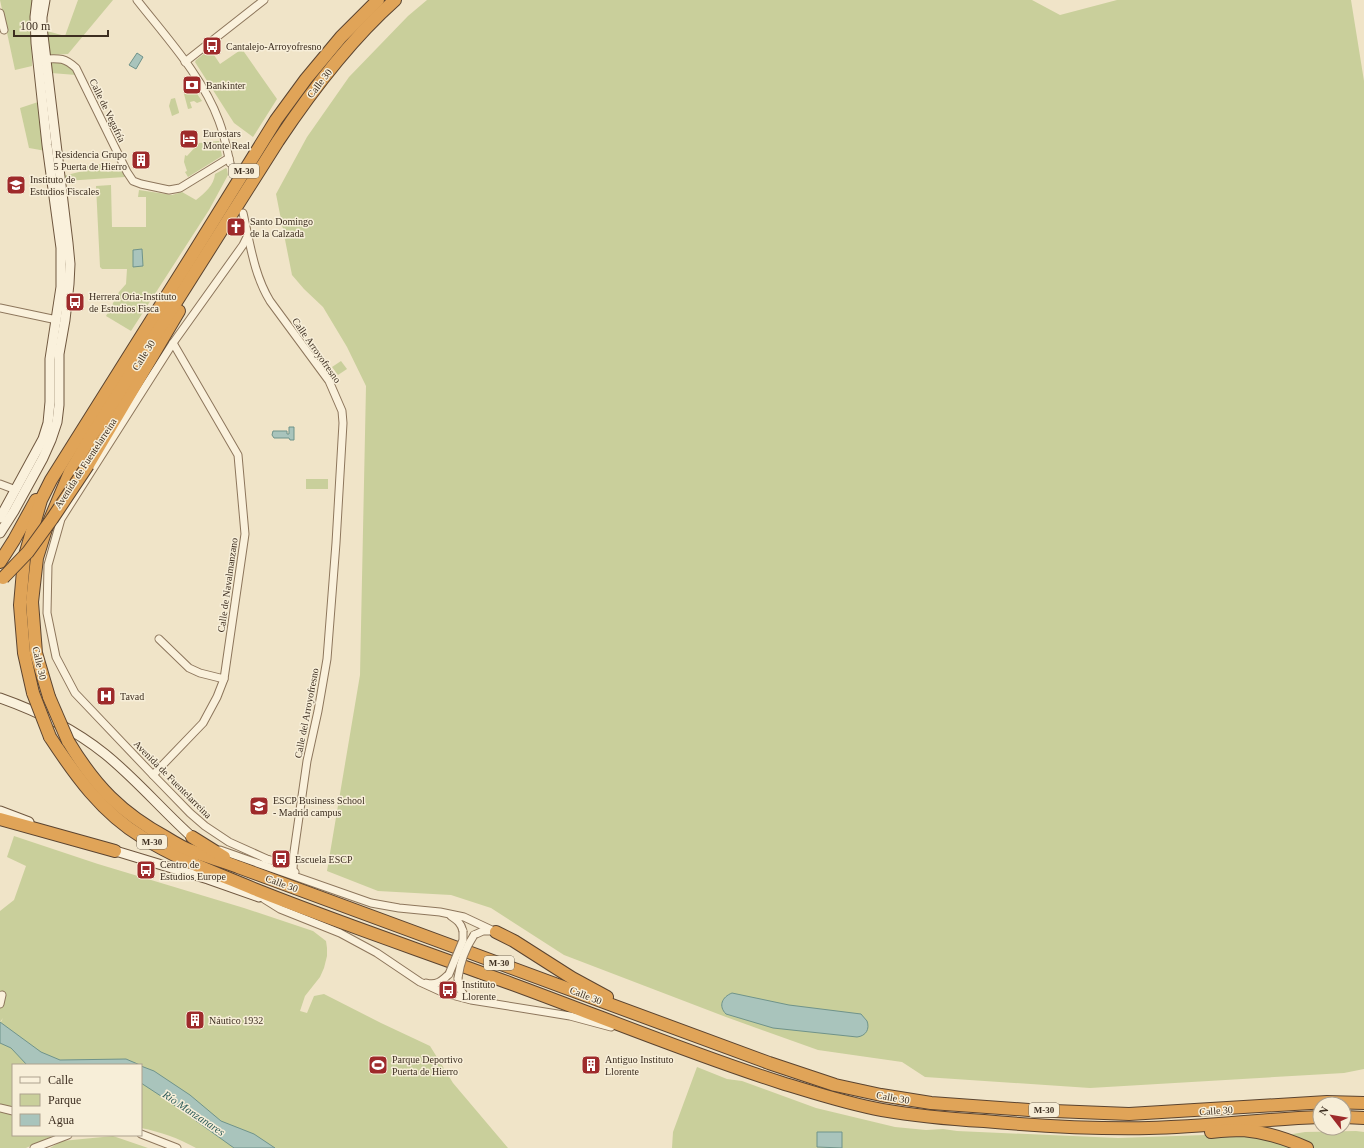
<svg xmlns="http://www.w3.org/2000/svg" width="1364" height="1148" font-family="'Times New Roman',serif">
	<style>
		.green { fill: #c9cf9b }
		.water { fill: #a9c4bc; stroke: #6f938a }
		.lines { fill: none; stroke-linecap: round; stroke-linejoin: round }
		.street-tunnel { stroke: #ccc0a6; stroke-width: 7; stroke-dasharray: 7 3.5; stroke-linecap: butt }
		.street-casing { stroke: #8d765c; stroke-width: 9 }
		.secondary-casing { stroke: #6f573f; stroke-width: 11 }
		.highway-casing { stroke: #5b4430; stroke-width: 14 }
		.street { stroke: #faf1dc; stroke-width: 7 }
		.secondary { stroke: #faf1dc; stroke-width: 9 }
		.highway { stroke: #e0a458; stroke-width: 12 }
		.street-bridge-casing { stroke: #8d765c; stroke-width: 9; stroke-linecap: butt }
		.highway-bridge-casing { stroke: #5b4430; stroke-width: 14; stroke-linecap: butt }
		.street-bridge { stroke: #faf1dc; stroke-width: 7 }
		.highway-bridge { stroke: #e0a458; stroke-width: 12 }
		.labels { text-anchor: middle; stroke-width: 3; stroke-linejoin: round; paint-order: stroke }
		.shield { fill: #f7eed8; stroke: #756857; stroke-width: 1 }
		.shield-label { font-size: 9px; font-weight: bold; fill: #3d2e20 }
		.poi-label { font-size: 10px; fill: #3d2e20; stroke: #f7eed8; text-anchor: start }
		.street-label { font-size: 10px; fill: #3d2e20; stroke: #f7eed8 }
		.water-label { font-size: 11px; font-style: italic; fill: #2f5d5a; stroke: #f7eed8 }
	</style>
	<rect width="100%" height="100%" fill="#f0e4c8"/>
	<!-- green -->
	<g class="green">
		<polygon points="0,0 33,0 31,21 32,66 15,70"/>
		<polygon points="78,0 113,0 68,54 48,55 47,31 65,36"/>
		<polygon points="427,0 1032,0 1060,15 1117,0 1351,0 1364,81 1364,1069 1344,1073 1090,1088 925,1077 902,1062 818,1050 726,1017 564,955 491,908 451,895 378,891 327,871 360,675 366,386 347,347 323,307 304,289 292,275 276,194 307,137 349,77 408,16"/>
		<polygon points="210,49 220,64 242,49 277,99 253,137 234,123 195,62 196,60"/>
		<path d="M57,61C66,64 71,67 76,75L51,73L50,63Z"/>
		<polygon points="193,88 202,101 197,103 194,101 190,102 192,108 188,109 184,94"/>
		<polygon points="175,98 179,112 179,113 172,116 169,106 171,99"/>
		<polygon points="41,101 46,151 29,148 20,108"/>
		<polygon points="219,141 222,156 188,177 185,172 187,171 184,162 185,155 187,156 199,143"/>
		<polygon points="102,164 103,171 119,165 125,177 65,181 63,176 87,170 87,166"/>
		<path d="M226,168L227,169L228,175L209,210L131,331L106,316L119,292L126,284L127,269H102L100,267L96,186L111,185L112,227H146V197H138L139,190L172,195L182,192L196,200C205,193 214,185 215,174Z"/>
		<polygon points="341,361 347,369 338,375 332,367"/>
		<rect x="306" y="479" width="22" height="10"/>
		<path d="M14,836L98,864L244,908L313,931L326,941L327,948V956L324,968L320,977L305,996L300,1011L307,1013L314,996L324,994L381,1023L430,1046L453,1083L508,1148H196C178,1138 161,1132 141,1128V1065H13V1135H55L26,1148H0V1024L3,1018L0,1022V911L14,900L26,866L7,857Z"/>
		<polygon points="697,1067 727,1079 742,1081 816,1108 895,1127 926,1130 943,1129 957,1131 1118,1138 1234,1134 1269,1138 1305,1132 1356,1131 1364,1132 1364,1148 672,1148 673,1132"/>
		<polygon points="113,1136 148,1148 50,1148 62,1141"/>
	</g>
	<!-- water -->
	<g class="water">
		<polygon points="137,53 143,57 136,69 129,65"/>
		<polygon points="142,249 143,266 133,267 133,250"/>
		<polygon points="289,427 294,427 294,440 290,440 289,438 274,438 272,435 273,431 287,431 287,434 289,434"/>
		<path d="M732,993L789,1005L861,1014L867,1021C870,1029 866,1036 857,1037L773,1028L726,1014C718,1006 722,997 732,993Z"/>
		<polygon points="0,1022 41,1052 60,1060 126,1059 140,1065 27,1065 11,1048 0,1043"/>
		<polygon points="141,1066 154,1071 190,1095 221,1121 254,1134 275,1148 234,1148 170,1102 141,1083"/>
		<polygon points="817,1132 842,1132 842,1148 817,1147"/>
	</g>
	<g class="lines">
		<!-- street-tunnel -->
		<polyline class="street-tunnel" points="231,163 236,186"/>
		<!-- street casing -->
		<g class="street-casing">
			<g id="street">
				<path d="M137,0C166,37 203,77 219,121C224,134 227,149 230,163"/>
				<polyline points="0,13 4,30"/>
				<path d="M45,59C60,58 65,58 76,68L127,172L133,181L141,184L169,190L180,188L229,158"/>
				<polyline points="185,62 264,0"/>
				<path d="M243,213C250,243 254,275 270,301L329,381L342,411L343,423L336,543L327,659L318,711L307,761L294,852L293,869"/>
				<polyline points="248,235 243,245 173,343 61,519 48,565 47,613 56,657 75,693 153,775 190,813 205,826 229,842 269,860"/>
				<polyline points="0,308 57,320"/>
				<polyline points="0,484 16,490"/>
				<polyline points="159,639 189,668 200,673 224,679"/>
				<polyline points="153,775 203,723 217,697 224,679 245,534 238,455 173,343"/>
				<polyline points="220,850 371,903 399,908 440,912 464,917 496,932"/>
				<polyline points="265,859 279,862 295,872"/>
				<polyline points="264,899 280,909 340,933 377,953 420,982 444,993 471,1000 570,1016 611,1027"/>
				<path d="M451,916C457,920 461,923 463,931"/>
				<polyline points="474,935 483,931 492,931"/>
				<path d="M458,978C458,987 461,994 469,999"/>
				<path d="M426,983C436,986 442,981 449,974"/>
				<polyline points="0,1004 2,995"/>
				<polyline points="0,1108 13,1111"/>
				<polyline points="141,1134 177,1148"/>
				<polyline points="34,1148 68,1135"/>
			</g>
		</g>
		<!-- secondary casing -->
		<g class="secondary-casing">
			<g id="secondary">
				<polyline points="0,518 43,439 48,423 50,402 50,359 61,287 61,248 47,145 36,43 35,17 37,0"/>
				<polyline points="0,533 14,511 43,458 51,440 57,422 59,405 59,354 65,320 69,284 70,264 68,243 42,27 42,17 45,0"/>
				<path d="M0,698C37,711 75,730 105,754C136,779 162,810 192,837"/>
				<polyline points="0,811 29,822"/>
				<polyline points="109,849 208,879 259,897"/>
			</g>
		</g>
		<!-- highway casing -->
		<g class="highway-casing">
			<g id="highway">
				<polyline points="88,465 179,311"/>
				<polyline points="0,562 14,540 36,500"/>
				<polyline points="33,693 24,653 20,605 24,559 41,500 51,480 188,262 276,120 306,79 341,37 378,0"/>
				<path d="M49,697L36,653L32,602L37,558L46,529L70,472L92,435L278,141C312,90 349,41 395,0"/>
				<path d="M50,737C75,775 102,813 142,837C177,859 216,873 254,889C339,923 426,952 512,984C602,1017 691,1054 782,1083C815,1093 848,1104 882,1110C916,1116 950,1119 984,1121C1039,1126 1094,1129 1149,1128C1206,1127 1263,1119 1320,1117"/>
				<path d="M68,741C95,786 121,813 167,838C175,843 183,848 192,851C207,857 223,861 238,867L769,1063L835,1085L881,1095L931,1103L1029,1110L1129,1114L1327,1102L1364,1103"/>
				<polyline points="0,819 115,851"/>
				<polyline points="192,837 224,857"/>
				<polyline points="496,932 514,941 572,978 607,997"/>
				<polyline points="1344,1117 1364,1118"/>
				<path d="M1211,1132C1221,1131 1232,1130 1243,1130C1265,1132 1287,1139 1307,1148"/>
			</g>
		</g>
		<!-- street -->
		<use href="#street" class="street"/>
		<!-- secondary -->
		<use href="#secondary" class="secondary"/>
		<!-- highway -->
		<use href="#highway" class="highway"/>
		<!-- street-bridge casing -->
		<g class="street-bridge-casing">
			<g id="street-bridge">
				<polyline points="449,974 463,940 463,931"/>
				<path d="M458,978C460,963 466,947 474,935"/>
			</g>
		</g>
		<!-- highway-bridge casing -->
		<g class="highway-bridge-casing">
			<g id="highway-bridge">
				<polyline points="3,578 28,552 52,519 88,465"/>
				<polyline points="33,693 50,737"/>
				<polyline points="49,697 68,741"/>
			</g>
		</g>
		<!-- street-bridge -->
		<use href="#street-bridge" class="street-bridge"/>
		<!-- highway-bridge -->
		<use href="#highway-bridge" class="highway-bridge"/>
	</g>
	<!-- icons -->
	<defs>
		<g id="bus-square" transform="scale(1)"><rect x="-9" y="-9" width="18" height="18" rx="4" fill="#9e2a2b" stroke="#f7eed8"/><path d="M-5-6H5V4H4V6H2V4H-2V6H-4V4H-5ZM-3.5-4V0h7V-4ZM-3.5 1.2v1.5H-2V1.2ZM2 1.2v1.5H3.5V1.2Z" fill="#fff"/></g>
		<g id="bank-square" transform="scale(1)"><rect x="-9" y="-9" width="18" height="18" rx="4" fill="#9e2a2b" stroke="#f7eed8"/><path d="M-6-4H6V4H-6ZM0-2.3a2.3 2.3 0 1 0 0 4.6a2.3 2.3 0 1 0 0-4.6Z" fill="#fff"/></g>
		<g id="hotel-square" transform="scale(1)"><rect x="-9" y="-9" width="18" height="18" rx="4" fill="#9e2a2b" stroke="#f7eed8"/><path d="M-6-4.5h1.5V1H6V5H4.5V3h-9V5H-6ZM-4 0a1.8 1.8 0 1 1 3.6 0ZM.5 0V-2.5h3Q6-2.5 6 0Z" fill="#fff"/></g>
		<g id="building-square" transform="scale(1)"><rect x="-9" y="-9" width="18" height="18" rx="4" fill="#9e2a2b" stroke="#f7eed8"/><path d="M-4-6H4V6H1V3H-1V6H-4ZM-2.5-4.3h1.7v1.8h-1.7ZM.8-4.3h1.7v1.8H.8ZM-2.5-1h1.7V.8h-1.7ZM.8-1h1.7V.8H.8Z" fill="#fff"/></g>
		<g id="university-square" transform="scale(1)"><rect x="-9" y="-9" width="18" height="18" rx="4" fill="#9e2a2b" stroke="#f7eed8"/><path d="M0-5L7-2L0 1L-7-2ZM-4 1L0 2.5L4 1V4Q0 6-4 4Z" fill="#fff"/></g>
		<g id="church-square" transform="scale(1)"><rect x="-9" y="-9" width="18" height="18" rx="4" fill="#9e2a2b" stroke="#f7eed8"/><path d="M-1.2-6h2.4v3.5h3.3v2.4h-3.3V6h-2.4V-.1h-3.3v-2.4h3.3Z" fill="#fff"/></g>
		<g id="hospital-square" transform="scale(1)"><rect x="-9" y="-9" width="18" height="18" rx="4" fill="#9e2a2b" stroke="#f7eed8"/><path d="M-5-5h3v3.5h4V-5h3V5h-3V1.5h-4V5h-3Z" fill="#fff"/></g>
		<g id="stadium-square" transform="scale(1)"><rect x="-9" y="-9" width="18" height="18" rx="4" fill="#9e2a2b" stroke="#f7eed8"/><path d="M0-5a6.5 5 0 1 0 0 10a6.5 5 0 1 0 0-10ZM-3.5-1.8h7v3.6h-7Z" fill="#fff"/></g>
	</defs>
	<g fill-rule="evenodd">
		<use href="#bus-square" x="212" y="46"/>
		<use href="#bank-square" x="192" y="85"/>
		<use href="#hotel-square" x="189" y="139"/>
		<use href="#building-square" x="141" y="160"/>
		<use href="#university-square" x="16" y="185"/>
		<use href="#church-square" x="236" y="227"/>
		<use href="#bus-square" x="75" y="302"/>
		<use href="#hospital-square" x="106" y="696"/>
		<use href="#university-square" x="259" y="806"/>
		<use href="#bus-square" x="281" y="859"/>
		<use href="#bus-square" x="146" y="870"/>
		<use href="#bus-square" x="448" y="990"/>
		<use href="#building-square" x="195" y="1020"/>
		<use href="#stadium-square" x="378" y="1065"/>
		<use href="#building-square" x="591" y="1065"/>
	</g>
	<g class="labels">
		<!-- shield labels -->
		<g class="shield">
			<rect x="229" y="164" width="30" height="14" rx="3"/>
			<rect x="137" y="835" width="30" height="14" rx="3"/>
			<rect x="484" y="956" width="30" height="14" rx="3"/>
			<rect x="1029" y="1103" width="30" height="14" rx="3"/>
		</g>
		<g class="shield-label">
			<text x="244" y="174">M-30</text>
			<text x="152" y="845">M-30</text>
			<text x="499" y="966">M-30</text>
			<text x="1044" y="1113">M-30</text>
		</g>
		<!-- poi labels -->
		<g class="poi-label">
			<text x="226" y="50">Cantalejo-Arroyofresno</text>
			<text x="206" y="89">Bankinter</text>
			<text x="203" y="137">Eurostars<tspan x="203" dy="12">Monte Real</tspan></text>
			<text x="127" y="158" text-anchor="end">Residencia Grupo<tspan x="127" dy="12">5 Puerta de Hierro</tspan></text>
			<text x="30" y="183">Instituto de<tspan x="30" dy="12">Estudios Fiscales</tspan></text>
			<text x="250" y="225">Santo Domingo<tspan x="250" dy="12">de la Calzada</tspan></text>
			<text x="89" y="300">Herrera Oria-Instituto<tspan x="89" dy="12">de Estudios Fisca</tspan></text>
			<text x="120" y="700">Tavad</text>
			<text x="273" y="804">ESCP Business School<tspan x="273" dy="12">- Madrid campus</tspan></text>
			<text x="295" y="863">Escuela ESCP</text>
			<text x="160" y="868">Centro de<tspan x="160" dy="12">Estudios Europe</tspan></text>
			<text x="462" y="988">Instituto<tspan x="462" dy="12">Llorente</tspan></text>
			<text x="209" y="1024">Náutico 1932</text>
			<text x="392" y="1063">Parque Deportivo<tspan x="392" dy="12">Puerta de Hierro</tspan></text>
			<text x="605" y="1063">Antiguo Instituto<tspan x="605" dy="12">Llorente</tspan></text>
		</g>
		<!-- street labels -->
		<g class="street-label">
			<text transform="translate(319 83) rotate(-52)" y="4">Calle 30</text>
			<text transform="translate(108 110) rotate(64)" y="4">Calle de Vegafría</text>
			<text transform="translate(317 350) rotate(55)" y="4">Calle Arroyofresno</text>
			<text transform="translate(143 355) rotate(-58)" y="4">Calle 30</text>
			<text transform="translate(85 463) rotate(-57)" y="4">Avenida de Fuentelarreina</text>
			<text transform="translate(227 585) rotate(-82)" y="4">Calle de Navalmanzano</text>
			<text transform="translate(40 663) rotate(77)" y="4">Calle 30</text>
			<text transform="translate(306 713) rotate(-79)" y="4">Calle del Arroyofresno</text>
			<text transform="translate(173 779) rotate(45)" y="4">Avenida de Fuentelarreina</text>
			<text transform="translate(282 883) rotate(20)" y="4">Calle 30</text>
			<text transform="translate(586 995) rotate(21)" y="4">Calle 30</text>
			<text transform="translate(893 1097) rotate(10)" y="4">Calle 30</text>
			<text transform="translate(1216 1110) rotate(-4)" y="4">Calle 30</text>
		</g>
		<!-- water labels -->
		<g class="water-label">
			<text transform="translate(194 1113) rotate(34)" y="4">Río Manzanares</text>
		</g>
	</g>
	<!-- legend -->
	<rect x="12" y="1064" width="130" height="72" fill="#f7eed8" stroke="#ada18e"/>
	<rect x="20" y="1077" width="20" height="6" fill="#faf1dc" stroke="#ada18e"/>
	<text x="48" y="1084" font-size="12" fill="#3d2e20">Calle</text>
	<rect x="20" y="1094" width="20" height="12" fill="#c9cf9b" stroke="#ada18e"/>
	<text x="48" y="1104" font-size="12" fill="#3d2e20">Parque</text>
	<rect x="20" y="1114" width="20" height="12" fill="#a9c4bc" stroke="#ada18e"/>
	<text x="48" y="1124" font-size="12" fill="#3d2e20">Agua</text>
	<!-- north arrow -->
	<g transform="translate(1332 1116) rotate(301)"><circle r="19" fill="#f7eed8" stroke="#ada18e"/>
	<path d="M0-3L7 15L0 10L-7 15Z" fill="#9e2a2b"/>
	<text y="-6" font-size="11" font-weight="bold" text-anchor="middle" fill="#3d2e20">N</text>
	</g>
	<!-- scale -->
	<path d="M14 30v6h94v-6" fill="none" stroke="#3d2e20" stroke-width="2"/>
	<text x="20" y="30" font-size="12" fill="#3d2e20" stroke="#f7eed8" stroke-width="3" paint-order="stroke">100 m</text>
</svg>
